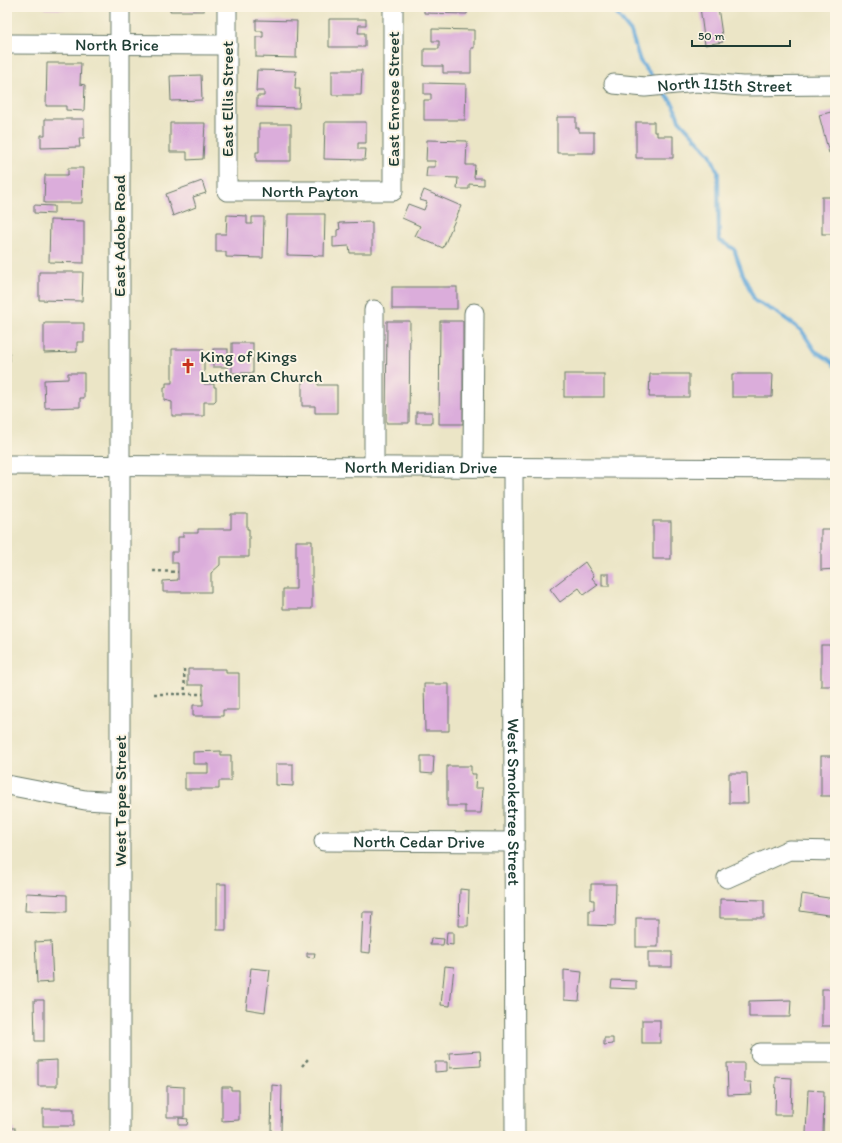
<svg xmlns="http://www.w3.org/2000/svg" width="842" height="1143" font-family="Itim,sans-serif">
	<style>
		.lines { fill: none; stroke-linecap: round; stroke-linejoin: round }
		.stream { stroke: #64a8d9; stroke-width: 4 }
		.building { fill: #dbaddb }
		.minor-casing { stroke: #667867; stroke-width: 21 }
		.path { stroke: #667867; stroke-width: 2.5; stroke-dasharray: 3 3; stroke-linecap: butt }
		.minor { stroke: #fff; stroke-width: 19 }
		.labels { text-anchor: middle; stroke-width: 4; stroke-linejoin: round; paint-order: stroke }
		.street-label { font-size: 17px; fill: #1f3d34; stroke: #fcf5e5 }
		.poi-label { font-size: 17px; fill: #1f3d34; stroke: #fcf5e5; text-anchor: start }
	</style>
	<rect width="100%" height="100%" fill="#fcf5e5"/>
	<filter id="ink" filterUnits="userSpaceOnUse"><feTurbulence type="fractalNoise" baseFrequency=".025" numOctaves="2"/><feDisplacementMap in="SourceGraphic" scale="8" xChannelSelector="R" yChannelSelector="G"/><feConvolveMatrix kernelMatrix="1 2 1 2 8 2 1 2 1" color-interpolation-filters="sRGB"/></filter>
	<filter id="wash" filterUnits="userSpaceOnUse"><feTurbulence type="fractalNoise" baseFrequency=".012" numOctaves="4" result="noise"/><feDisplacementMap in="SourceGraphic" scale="16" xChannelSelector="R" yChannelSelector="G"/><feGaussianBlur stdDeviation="0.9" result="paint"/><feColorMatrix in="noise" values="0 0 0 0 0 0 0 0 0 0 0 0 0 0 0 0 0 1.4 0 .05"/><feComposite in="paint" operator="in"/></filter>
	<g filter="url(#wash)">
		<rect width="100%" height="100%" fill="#ebe5c6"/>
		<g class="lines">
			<!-- stream -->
			<g class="stream">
				<polyline points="611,7 631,32 640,61 655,80"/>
				<polyline points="664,92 673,104 679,120 710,154 718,172 719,240 734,249 742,272 755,301 778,313 802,331 815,351 828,359 835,366"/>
			</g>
		</g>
		<g id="blocks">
			<!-- building -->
			<g class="building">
				<polygon points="45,7 83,7 83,10 45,9"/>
				<rect x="170" y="7" width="34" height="4"/>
				<polygon points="329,7 359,7 359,8 329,9"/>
				<polygon points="424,7 468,7 467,14 424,13"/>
				<polygon points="700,7 718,7 723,42 705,45"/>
				<polygon points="329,19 366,19 366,25 359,25 358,33 365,33 365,47 329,47"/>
				<polygon points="256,20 297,21 296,58 256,57 256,37 263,37 263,31 256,31"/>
				<polygon points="432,29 474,30 474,48 471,48 471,73 443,73 443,66 424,66 424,49 439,49 439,41 432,41"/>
				<polygon points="47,63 81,63 80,84 85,85 84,111 66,110 66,106 46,106"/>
				<polygon points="257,70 296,71 295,89 300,89 299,108 257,107 257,96 264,96 264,91 256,91"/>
				<polygon points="332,70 362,70 361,95 332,95"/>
				<polygon points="201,75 202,100 171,101 170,76"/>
				<polygon points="424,83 466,84 465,120 424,120 424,100 431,100 431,94 424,94"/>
				<polygon points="835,111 835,152 829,153 819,115"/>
				<polygon points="557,117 576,117 576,128 579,128 579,132 594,132 594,153 557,153"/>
				<polygon points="45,119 84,119 84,138 79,138 80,147 41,148 41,135 45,135"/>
				<polygon points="325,122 366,122 366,143 358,143 358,149 366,149 365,160 324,159"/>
				<polygon points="636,122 654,122 654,132 657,132 657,136 673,136 673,158 636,158"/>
				<polygon points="170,123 205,123 203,159 187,160 187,152 170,152"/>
				<polygon points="259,124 291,124 291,161 256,161 256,152 259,152"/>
				<polygon points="427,140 467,141 466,165 475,165 474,178 483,178 483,185 469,184 469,189 457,189 458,178 426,177 427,167 435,167 435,161 426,161"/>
				<polygon points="68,168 83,168 82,203 44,203 45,175 68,175"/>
				<polygon points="202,181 206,193 193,197 196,207 173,216 166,194"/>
				<polygon points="424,190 461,206 443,248 415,236 420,226 402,218 408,204 424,210 427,202 420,200"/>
				<rect x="822" y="197" width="13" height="37"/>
				<polygon points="34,205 54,206 54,214 34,213"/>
				<polygon points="288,214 325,214 324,256 287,255"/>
				<polygon points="227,215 247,216 247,224 252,224 252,217 264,217 263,258 226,257 226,252 216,252 216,234 226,234"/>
				<polygon points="50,220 84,221 84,263 49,262"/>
				<polygon points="372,222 372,253 350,253 349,246 333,247 333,237 337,237 337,230 340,229 339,223"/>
				<polygon points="39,272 83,272 82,301 39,300"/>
				<rect x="7" y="287" width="2" height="18"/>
				<rect x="392" y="287" width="65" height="22"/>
				<polygon points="7,318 8,318 10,361 7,361"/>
				<polygon points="387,321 410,321 409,423 386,423"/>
				<polygon points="440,321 463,321 463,424 439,424"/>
				<polygon points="44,323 84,323 84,342 77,342 77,352 44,353"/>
				<rect x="232" y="343" width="21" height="30"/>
				<polygon points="172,349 204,349 204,384 214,384 214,387 216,387 216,400 214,402 204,402 204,416 172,416 172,402 164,400 164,387 166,387 166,383 172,383"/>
				<rect x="213" y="349" width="15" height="18"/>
				<polygon points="68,373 84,373 84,398 80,398 80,407 45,408 44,380 68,379"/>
				<rect x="564" y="374" width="40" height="23"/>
				<polygon points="650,374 689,374 689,397 649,397"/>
				<polygon points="732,374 773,374 772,397 732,397"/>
				<polygon points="302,380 318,380 318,385 337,385 337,413 315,413 315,406 302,406"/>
				<rect x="416" y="412" width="16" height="11"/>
				<polygon points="231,514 247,514 247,529 249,529 249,557 220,557 220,565 211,573 211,592 163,592 163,581 178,580 178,563 172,563 172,552 178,552 178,537 183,537 183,533 198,533 198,529 231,529"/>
				<rect x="653" y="521" width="18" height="38"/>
				<polygon points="821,529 835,529 835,569 821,570"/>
				<polygon points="296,541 312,541 312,609 283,609 283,589 296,589"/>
				<polygon points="585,562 594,576 592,578 598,585 584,595 579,588 560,602 550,589"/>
				<rect x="602" y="574" width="7" height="12"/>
				<rect x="821" y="645" width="14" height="41"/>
				<polygon points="188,669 226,669 226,673 239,673 239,710 223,710 223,716 193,716 193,705 203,705 203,685 188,685"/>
				<polygon points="424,684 449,684 449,731 425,731"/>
				<polygon points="221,751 221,755 231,755 231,781 219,781 219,789 185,789 185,773 208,773 208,764 193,764 193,752"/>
				<polygon points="421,756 434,756 433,774 421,773"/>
				<rect x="821" y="756" width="14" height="40"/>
				<polygon points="276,764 293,764 293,786 276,785"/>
				<polygon points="447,766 471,766 471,774 476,774 475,788 483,788 481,813 465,813 465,806 447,806"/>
				<polygon points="729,773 747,773 748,803 729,803"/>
				<rect x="217" y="884" width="9" height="46"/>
				<polygon points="591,884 616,884 615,926 589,925 589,910 594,910 594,900 591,900"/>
				<polygon points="460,889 469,890 468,926 459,926"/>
				<polygon points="26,893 67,895 67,912 25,911"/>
				<polygon points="802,894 835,899 835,916 800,911"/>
				<polygon points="720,899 764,900 764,918 720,918"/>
				<polygon points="363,912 373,912 370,953 361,952"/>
				<rect x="636" y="918" width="22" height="29"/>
				<polygon points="447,932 453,932 453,945 446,944"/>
				<polygon points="431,938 444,939 443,945 430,945"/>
				<polygon points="51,941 53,982 37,983 35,942"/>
				<rect x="648" y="952" width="24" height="15"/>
				<polygon points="307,953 315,953 314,958 307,957"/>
				<polygon points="445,966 454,967 450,1006 441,1005"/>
				<polygon points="251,968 270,970 265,1012 246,1009"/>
				<polygon points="564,970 582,972 579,1001 564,1000"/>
				<polygon points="612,980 636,981 636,989 611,988"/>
				<rect x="822" y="989" width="13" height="37"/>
				<polygon points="34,1000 44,1000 44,1041 35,1041"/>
				<polygon points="791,1000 790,1017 749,1017 749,1001"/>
				<rect x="642" y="1020" width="18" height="23"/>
				<polygon points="604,1038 613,1038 613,1044 604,1045"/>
				<polygon points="480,1051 481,1066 450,1068 449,1053"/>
				<polygon points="57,1060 57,1086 38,1086 38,1061"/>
				<polygon points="435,1062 447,1062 447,1071 435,1072"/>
				<polygon points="727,1063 744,1063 744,1082 751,1082 752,1094 728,1095"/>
				<polygon points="776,1077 792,1078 791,1115 775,1115"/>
				<polygon points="272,1085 282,1086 281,1132 271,1132"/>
				<polygon points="167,1086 184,1087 184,1117 167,1117"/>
				<polygon points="222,1087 231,1087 231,1090 239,1090 239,1120 222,1121"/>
				<polygon points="808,1090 824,1091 823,1134 806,1134"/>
				<rect x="43" y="1109" width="31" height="17"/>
				<polygon points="179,1118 188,1119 187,1125 179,1125"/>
				<rect x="7" y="1128" width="8" height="8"/>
			</g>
		</g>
	</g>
	<g filter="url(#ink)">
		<use href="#blocks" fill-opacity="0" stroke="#667867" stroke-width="1"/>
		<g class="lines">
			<!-- minor casing -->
			<g class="minor-casing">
				<g id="minor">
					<polyline points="120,7 120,1136"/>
					<path id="s1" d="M227,7V191H393V7"/>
					<path id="s2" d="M7,44L227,45"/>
					<path id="s3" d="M614,84L645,87L697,82L742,86L835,85"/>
					<path id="s4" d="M7,465L835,469"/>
					<polyline points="374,467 374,310"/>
					<polyline points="473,467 474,313"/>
					<path id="s5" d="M513,468L515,1136"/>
					<polyline points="7,785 85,800 120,802"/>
					<path id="s6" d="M324,841L514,842"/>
					<polyline points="727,878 789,850 835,851"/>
					<polyline points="760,1053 835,1053"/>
				</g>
			</g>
			<!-- path -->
			<g class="path">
				<polyline points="153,571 178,572"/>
				<polyline points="184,669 185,694"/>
				<polyline points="154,694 203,694"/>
				<polyline points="302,1066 308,1059"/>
			</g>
			<!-- minor -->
			<use href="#minor" class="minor"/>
		</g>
	</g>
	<!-- icons -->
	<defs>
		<g id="church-bare" transform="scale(1.2)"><path d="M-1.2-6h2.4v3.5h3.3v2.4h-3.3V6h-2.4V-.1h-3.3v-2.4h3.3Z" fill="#c8321e" stroke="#fcf5e5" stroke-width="2.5" paint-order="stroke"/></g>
	</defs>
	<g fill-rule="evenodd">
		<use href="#church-bare" x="188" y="366"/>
	</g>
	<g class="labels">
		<!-- street labels -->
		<g class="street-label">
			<text dy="6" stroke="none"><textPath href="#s2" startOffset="110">North Brice</textPath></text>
			<text dy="6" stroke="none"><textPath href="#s3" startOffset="111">North 115th Street</textPath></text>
			<text transform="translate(227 99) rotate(-90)" y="6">East Ellis Street</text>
			<text transform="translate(393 99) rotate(-90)" y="6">East Enrose Street</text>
			<text dy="6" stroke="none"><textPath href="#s1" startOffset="267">North Payton</textPath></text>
			<text transform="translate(119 236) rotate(-90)" y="6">East Adobe Road</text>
			<text dy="6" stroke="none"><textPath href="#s4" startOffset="414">North Meridian Drive</textPath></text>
			<text transform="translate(120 801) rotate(-90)" y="6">West Tepee Street</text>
			<text dy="6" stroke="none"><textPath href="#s5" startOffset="334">West Smoketree Street</textPath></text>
			<text dy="6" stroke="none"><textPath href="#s6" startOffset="95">North Cedar Drive</textPath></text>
		</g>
		<!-- poi labels -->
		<g class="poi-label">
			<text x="200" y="362">King of Kings<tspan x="200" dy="20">Lutheran Church</tspan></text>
		</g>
	</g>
	<!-- margin -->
	<rect width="842" height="1143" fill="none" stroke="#fcf5e5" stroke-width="24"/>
	<!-- scale -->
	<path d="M692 40v6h98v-6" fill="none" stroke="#1f3d34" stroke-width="2"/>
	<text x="698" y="40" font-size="12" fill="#1f3d34" stroke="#fcf5e5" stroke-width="3" paint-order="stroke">50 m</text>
</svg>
